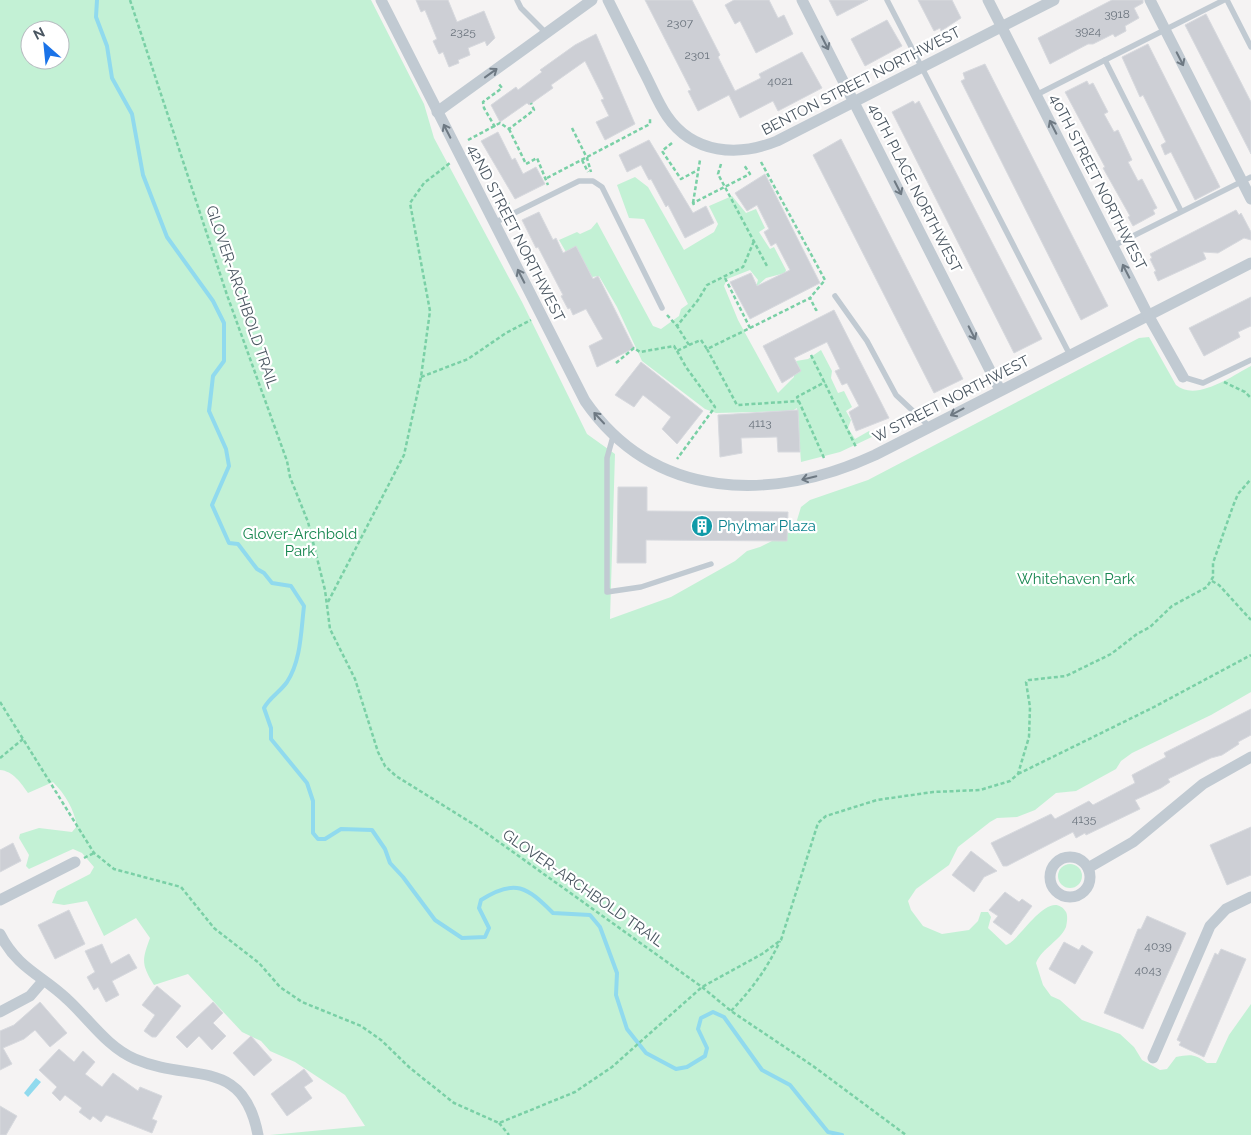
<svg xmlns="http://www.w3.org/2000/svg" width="1251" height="1135" font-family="Raleway,sans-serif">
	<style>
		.green { fill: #c3f1d5; fill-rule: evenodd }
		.water { fill: #90daee }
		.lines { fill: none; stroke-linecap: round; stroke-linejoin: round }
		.stream { stroke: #90daee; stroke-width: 4 }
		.building { fill: #cdcfd5; stroke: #d7d9de }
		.path { stroke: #7ad0a6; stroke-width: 2.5; stroke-dasharray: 4 2.5; stroke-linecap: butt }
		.service { stroke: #c1cad2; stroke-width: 5.5 }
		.minor { stroke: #c1cad2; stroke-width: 11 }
		.oneway { stroke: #6e7983 }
		.labels { text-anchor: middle; stroke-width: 4.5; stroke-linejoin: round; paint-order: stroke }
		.number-label { font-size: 12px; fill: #6b747e }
		.street-label { font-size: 15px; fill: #4a5661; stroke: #fff }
		.culture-label { font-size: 15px; fill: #0d838f; stroke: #fff; text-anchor: start }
		.park-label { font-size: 15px; fill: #17864f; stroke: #fff }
	</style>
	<rect width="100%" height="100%" fill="#f5f3f3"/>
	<!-- green -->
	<g class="green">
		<path d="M0,0H371L424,104L434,138L522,302L587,434L615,454L610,619L671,597L735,561L747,551L760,547L794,530L801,507L810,500L868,480L1139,338L1149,337L1176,385C1196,402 1232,376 1251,366V692L1211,715L1132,753L1121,761L1116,769L1076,791L1056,793L1035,810L1017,817L997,818L990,822L958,847L949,865L916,889L908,901L911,910L923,926L942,934L969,930L978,921L981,912H988L991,917L988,928L1006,945C1020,941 1049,886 1066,912C1068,916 1067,922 1066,927C1060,941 1042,948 1036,963L1043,985L1051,996L1060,1000L1082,1020L1120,1034L1134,1047L1142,1060L1160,1070L1167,1069L1176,1057C1191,1054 1195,1054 1207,1063H1216L1229,1035L1251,1004V1135H270L365,1126L345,1095L295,1062L270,1051L261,1041L242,1032L188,974L154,985C141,964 142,960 150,938L136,918L104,936L87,901L64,905L52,903L57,891L90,874L94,867L82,853L73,849L29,869L26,866L29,855L19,838L20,834L39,828L72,832L77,826C74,809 65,794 53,782L28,793C21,783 13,771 0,770ZM30,30H60V60H30Z"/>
		<polygon points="635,177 648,187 684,250 714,232 718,224 709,206 732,196 746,213 756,209 765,228 759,232 770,249 774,247 786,270 785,273 766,278 756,287 758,280 750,270 727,279 724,286 738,320 778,393 794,377 794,375 801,371 796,361 808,359 821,350 832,371 831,378 838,393 844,391 852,407 846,411 851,420 848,428 855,439 869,431 874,436 840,452 801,462 797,408 792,411 716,413 705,409 642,361 617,307 599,276 592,277 576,247 566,252 559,240 577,232 580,234 591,229 597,222 653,326 661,329 679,316 681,309 688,304 644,219 629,218 617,185"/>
		<circle cx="1070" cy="876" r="12"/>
	</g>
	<!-- water -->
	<polygon class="water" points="36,1078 41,1082 28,1097 24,1093"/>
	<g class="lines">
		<!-- stream -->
		<path class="stream" d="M97,0L96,17L107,46L112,78L132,114L143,175L167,237L213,301L224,323V361L213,376L209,411L226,449L229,466L212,505L229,543L238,544L257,569L264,573L272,583L291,586L304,606C301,631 301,661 287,682C280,692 269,698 264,708L271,728V739L307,783L313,801V833L318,839H325L341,829L372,830L385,849L390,863L403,877L435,920L462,938L485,937L489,928L479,908L481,900C515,878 527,887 553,913L590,915L600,927L617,973L616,995L627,1029L646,1053L676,1069L687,1067L705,1056L707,1048L698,1029L701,1018L713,1012L724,1017L762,1070L790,1085L828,1132L842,1135"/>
	</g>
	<!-- building -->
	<g class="building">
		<polygon points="416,0 448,0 457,22 484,11 495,38 487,46 485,41 468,48 470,55 458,60 459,63 449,67 443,52 439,54 433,41 437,39 425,10 421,12"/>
		<polygon points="645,0 692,0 720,55 718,57 735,91 761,78 759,74 802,52 822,88 778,111 773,101 740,118 729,95 698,111 688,91 691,90"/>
		<polygon points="734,0 769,0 778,18 784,15 793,34 756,53 740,21 735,24 725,5"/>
		<polygon points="829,0 868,0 837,16"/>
		<polygon points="918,0 952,0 961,18 941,31 940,28 934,31"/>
		<polygon points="1112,0 1143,0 1143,3 1134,8 1139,18 1125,26 1126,31 1115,37 1113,34 1093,44 1088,44 1050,64 1038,38"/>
		<polygon points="1206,14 1251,102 1251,154 1185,25"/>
		<polygon points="887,20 902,46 865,66 851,39"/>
		<polygon points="596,34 635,124 605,140 596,122 609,116 601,100 604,99 585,61 551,85 553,88 529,105 527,103 500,122 491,105 516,87 518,90 542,72 540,70 575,45"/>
		<polygon points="1148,44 1220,187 1195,200 1171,152 1165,155 1161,145 1166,142 1143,95 1140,97 1122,57"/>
		<polygon points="985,64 1108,306 1081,320 961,81 965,79 963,73"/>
		<polygon points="1087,81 1089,85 1093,83 1108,112 1104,114 1114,132 1118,130 1132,160 1128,162 1138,181 1142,179 1157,208 1153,210 1155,214 1133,226 1128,217 1130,216 1103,168 1105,167 1065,92"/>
		<polygon points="913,101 915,104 919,101 1042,339 1014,353 892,112"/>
		<polygon points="498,132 512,160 515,158 523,174 536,167 545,184 515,199 481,141"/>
		<polygon points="841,139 963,379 934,393 813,155"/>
		<polygon points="649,140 693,213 706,206 714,223 685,238 668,205 666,207 651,179 649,180 641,165 627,172 619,155"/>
		<polygon points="765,174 820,283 750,319 730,282 751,273 757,286 790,270 776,243 771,246 764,232 769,229 757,205 747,211 735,193"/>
		<polygon points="1236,210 1239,215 1241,213 1251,232 1251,240 1244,238 1218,253 1203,252 1206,259 1158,281 1154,272 1156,271 1150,259 1152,258 1150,254"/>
		<polygon points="539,212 553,240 556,238 563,253 576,246 593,279 598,276 634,348 597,367 589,346 603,339 586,309 573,315 570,308 568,309 561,296 563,295 538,247 536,248 522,220"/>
		<polygon points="1251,297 1251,326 1238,332 1240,337 1204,356 1189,328"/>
		<polygon points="834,310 889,418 856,431 849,412 859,406 847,383 842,385 835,371 840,369 827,342 794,358 801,371 782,383 763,346"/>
		<polygon points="641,362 703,411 677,444 662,429 671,417 643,395 634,407 615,395"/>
		<polygon points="798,410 800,452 778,452 777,437 741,438 742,453 720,457 718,415"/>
		<polygon points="618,487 647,487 647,511 788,512 787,541 646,540 646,563 617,563"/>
		<polygon points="1251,709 1251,735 1238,742 1239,744 1222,755 1211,758 1168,779 1170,782 1161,788 1135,800 1140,809 1086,835 1085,833 1076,838 1073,832 1007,866 1003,866 991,843 1051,814 1055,819 1089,801 1093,805 1135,783 1132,775 1166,757 1164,753"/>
		<polygon points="1251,827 1251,875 1227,885 1210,845"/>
		<polygon points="13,843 21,861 0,872 0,850"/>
		<polygon points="971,851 997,871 984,877 974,892 952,875"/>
		<polygon points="1005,892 1019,902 1022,899 1032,906 1011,935 993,922 998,916 989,910"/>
		<polygon points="69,910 85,944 55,959 38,925"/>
		<polygon points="1147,916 1186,933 1143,1029 1104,1013 1138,929 1141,929"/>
		<polygon points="1064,942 1079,950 1082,945 1093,952 1075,984 1049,969"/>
		<polygon points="102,944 111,964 129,954 137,968 112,981 119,995 106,1002 98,987 94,990 87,977 95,972 85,951"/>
		<polygon points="1221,949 1246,959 1204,1057 1179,1045 1181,1042 1177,1040 1215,953 1218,955"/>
		<polygon points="157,986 181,1006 156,1037 152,1037 144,1031 155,1015 142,1005"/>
		<polygon points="40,1002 67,1033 50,1047 35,1030 24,1039 3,1048 12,1064 0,1070 0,1031 14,1025"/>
		<polygon points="213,1002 223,1013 213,1023 226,1036 212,1050 199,1036 187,1048 176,1037"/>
		<polygon points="251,1036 272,1060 254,1076 233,1053"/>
		<polygon points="59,1049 74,1062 83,1051 95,1062 85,1074 102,1087 113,1073 138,1091 140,1087 162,1096 152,1119 157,1121 152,1133 106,1115 101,1122 93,1116 90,1120 79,1112 82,1108 65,1095 60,1101 52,1093 57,1087 39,1070"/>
		<polygon points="304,1069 313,1081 304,1087 312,1098 287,1116 271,1094"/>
		<polygon points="0,1106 17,1116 6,1135 0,1135"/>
	</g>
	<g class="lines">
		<!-- path -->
		<g class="path">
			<polyline points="130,0 227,295 287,461 290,477 308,522 325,590 330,629 355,679 378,752 385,766 396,776 478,827 702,987 731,1011 813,1066 906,1135"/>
			<polyline points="495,127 484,108 483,102 502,88 498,83"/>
			<polyline points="572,128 587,158 591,172"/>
			<polyline points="509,129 526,164 537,158 548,185"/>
			<polyline points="468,140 500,123 509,129 534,110 531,103"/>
			<polyline points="672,143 662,151 681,179 698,170"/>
			<polyline points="582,160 588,172"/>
			<polyline points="761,162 825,280 810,298"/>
			<polyline points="721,164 718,174 767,266"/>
			<polyline points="481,166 487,165 492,177 487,179"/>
			<polyline points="547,178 650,124 650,119"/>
			<polyline points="499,202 510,204"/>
			<polyline points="693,203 700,160"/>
			<polyline points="694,205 693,203 750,174 744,165"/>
			<polyline points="667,315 677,326 698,300 707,285 743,267 754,241"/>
			<polyline points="750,328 810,298 816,310 819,308"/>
			<polyline points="689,345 701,340 707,349 750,328 724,276"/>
			<polyline points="707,349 737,405 799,401"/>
			<polyline points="677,351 686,367 715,407 677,459"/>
			<polyline points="811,355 856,447"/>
			<polyline points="616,363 634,348 640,352 674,346 677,351 689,345 677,326"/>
			<polyline points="421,377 468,359 506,333 531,320"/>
			<polyline points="1224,382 1245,392 1251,398"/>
			<polyline points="824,458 797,397 825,382"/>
			<polyline points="1212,581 1219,585 1251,620"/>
			<polyline points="328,602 404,455 421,377 430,311 410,203 424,183 450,163"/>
			<polyline points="0,702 94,853 114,869 181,887 214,928 259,963 280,987 302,1002 361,1026 381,1040 410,1068 454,1103 499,1123 575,1092 612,1067 702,987 762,954 781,940 818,823 826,816 877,800 933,792 980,790 1010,781 1018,774 1029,737 1030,707 1026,682 1029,680 1066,676 1111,654 1137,634 1150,627 1172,606 1207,587 1213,577 1213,563 1233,506 1238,494 1251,479"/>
			<polyline points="0,758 23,739"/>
			<polyline points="1018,774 1154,707 1251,655"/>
			<polyline points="84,858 94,853"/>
			<path d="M731,1011C752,989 767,969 780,941"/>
			<polyline points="499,1123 509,1135"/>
		</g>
		<!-- service -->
		<g class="service">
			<polyline points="517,0 521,8 546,33"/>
			<polyline points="887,0 1070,355"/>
			<polyline points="1227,0 1251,47"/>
			<polyline points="1105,60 1224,0"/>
			<polyline points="1036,95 1105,60 1181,211"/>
			<polyline points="494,223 579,181 593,181 602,187 662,308"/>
			<polyline points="1113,246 1251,177"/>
			<polyline points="835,296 867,341 896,395 930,427"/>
			<polyline points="1183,377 1203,383 1251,360"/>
			<polyline points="614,433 607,458 607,592 641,587 711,564"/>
		</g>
		<!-- minor -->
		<g class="minor">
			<path d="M381,0L585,401C655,502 773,502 875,455L1251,263"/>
			<path d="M608,0C620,24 632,48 644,72C652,87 658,103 667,116C693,154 738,157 777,141L1054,0"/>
			<polyline points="802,0 1000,390"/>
			<polyline points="988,0 1148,315 1183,377"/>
			<polyline points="1150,0 1251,199"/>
			<polyline points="437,112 592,0"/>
			<circle cx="1070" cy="877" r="20"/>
			<polyline points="1088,868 1133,842 1203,784 1251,757"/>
			<polyline points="0,900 75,862"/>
			<path d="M0,934C18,969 42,975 67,999C89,1019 107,1047 135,1059C191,1083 243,1056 258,1135"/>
			<polyline points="0,1012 30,996 43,981"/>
			<polyline points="1153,1058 1210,926 1226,909 1251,897"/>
		</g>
	</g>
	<!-- one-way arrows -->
	<defs><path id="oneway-shaft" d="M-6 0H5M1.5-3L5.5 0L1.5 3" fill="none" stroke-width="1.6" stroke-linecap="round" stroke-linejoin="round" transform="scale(1.25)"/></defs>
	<g class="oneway">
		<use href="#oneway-shaft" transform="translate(825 43) rotate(63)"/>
		<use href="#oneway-shaft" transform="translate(1180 59) rotate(63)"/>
		<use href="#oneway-shaft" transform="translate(491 73) rotate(-36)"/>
		<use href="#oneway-shaft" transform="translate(1053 127) rotate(-117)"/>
		<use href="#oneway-shaft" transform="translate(447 131) rotate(-117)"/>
		<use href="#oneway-shaft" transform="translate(898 188) rotate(63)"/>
		<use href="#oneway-shaft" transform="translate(1126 271) rotate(-117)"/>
		<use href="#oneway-shaft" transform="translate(521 276) rotate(-117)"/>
		<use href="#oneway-shaft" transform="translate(972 333) rotate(63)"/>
		<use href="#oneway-shaft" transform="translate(957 412) rotate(152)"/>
		<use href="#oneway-shaft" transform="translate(599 418) rotate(-133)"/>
		<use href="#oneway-shaft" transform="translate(809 478) rotate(167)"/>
	</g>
	<!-- icons -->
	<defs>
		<g id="building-disc" transform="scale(1.125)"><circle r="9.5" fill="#0f9aa8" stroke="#fff"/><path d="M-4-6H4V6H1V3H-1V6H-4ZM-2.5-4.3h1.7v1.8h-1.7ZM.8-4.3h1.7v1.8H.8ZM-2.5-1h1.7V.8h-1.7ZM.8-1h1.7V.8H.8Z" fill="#fff"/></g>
	</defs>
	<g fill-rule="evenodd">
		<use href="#building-disc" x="702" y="526"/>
	</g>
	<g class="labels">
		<!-- number labels -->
		<g class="number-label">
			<text x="1117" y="18">3918</text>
			<text x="680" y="27">2307</text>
			<text x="1088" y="35">3924</text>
			<text x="463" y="36">2325</text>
			<text x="697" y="59">2301</text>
			<text x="780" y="85">4021</text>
			<text x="760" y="427">4113</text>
			<text x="1084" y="823">4135</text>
			<text x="1158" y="950">4039</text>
			<text x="1148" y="974">4043</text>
		</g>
		<!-- street labels -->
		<g class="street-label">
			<text transform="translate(861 81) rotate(-27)" y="5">BENTON STREET NORTHWEST</text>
			<text transform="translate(1098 182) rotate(63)" y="5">40TH STREET NORTHWEST</text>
			<text transform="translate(915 188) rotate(63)" y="5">40TH PLACE NORTHWEST</text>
			<text transform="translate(516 233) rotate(63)" y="5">42ND STREET NORTHWEST</text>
			<text transform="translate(242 297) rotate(71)" y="5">GLOVER-ARCHBOLD TRAIL</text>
			<text transform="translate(951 399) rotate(-27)" y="5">W STREET NORTHWEST</text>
			<text transform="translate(583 888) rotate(35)" y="5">GLOVER-ARCHBOLD TRAIL</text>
		</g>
		<!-- culture labels -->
		<g class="culture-label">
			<text x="718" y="531">Phylmar Plaza</text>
		</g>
		<!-- park labels -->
		<g class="park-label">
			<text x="300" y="539">Glover-Archbold<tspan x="300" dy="17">Park</tspan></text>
			<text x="1076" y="584">Whitehaven Park</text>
		</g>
	</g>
	<!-- north arrow -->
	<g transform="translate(45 45) rotate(333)"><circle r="24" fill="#ffffff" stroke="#b7bbc0"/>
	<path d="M0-4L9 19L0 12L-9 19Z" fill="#1a73e8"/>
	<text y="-8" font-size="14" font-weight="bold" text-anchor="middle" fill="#4a5661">N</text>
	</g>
</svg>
